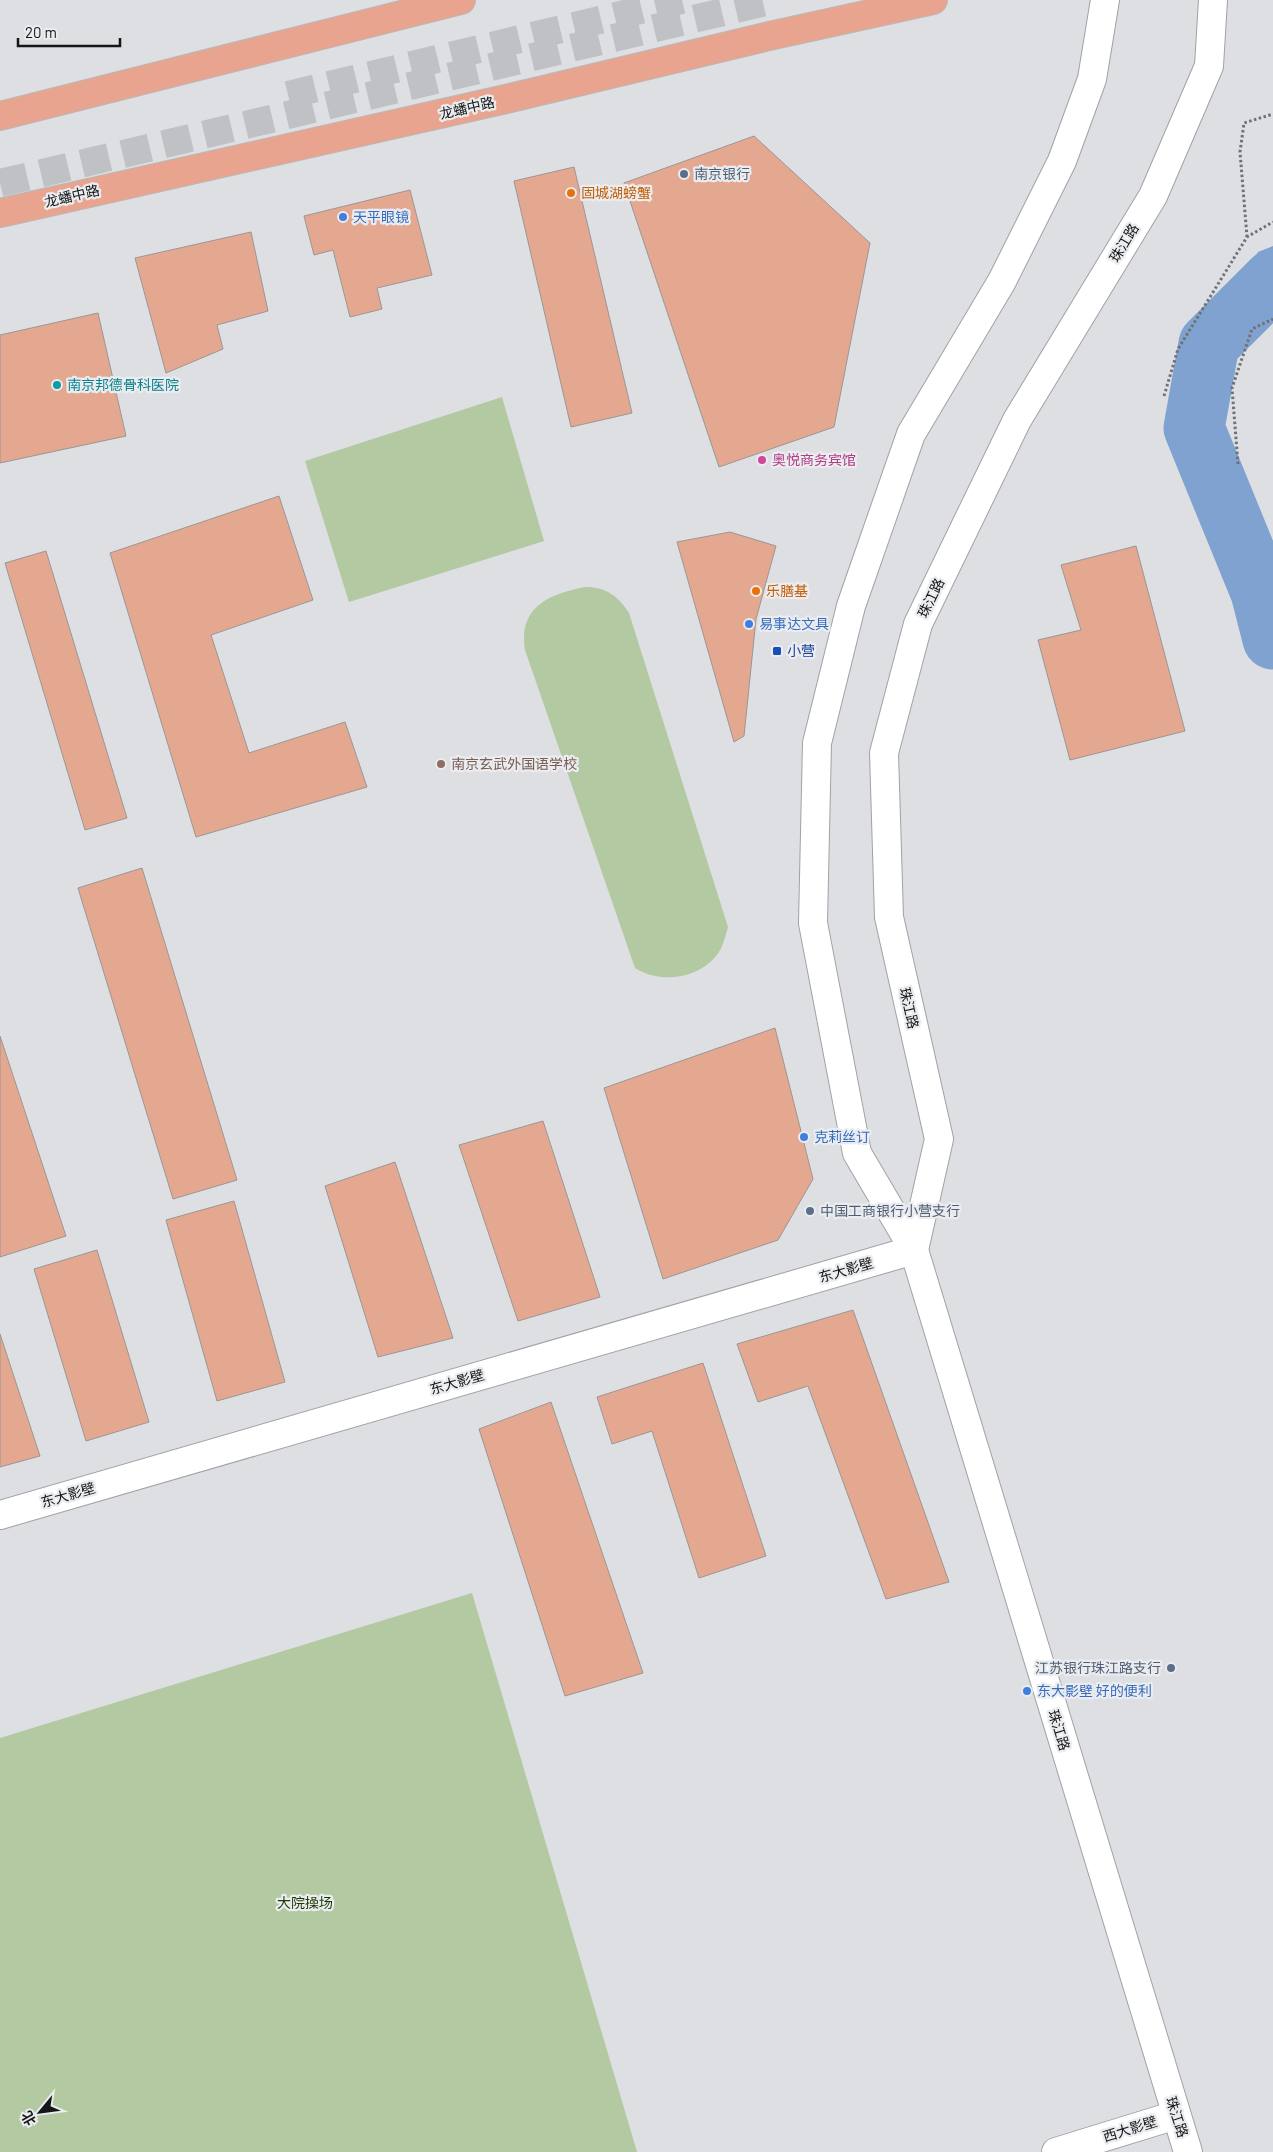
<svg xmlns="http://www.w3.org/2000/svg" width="1273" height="2152" font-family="Barlow,'Noto Sans SC',sans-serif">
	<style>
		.green { fill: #b2c9a2 }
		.water { fill: #80a2d0 }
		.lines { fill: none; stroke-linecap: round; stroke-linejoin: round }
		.river { stroke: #80a2d0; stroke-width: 61 }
		.building { fill: #e4a891; stroke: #9a9695 }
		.highway-tunnel { stroke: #bfc1c4; stroke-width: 28; stroke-dasharray: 28 14; stroke-linecap: butt }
		.street-casing { stroke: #a0a2a5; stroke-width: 30 }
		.secondary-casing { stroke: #a0a2a5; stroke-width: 30 }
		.primary-casing { stroke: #b9b9b9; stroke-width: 30 }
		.path { stroke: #707173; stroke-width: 3; stroke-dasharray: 2.5 2.5; stroke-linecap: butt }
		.street { stroke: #fff; stroke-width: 28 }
		.secondary { stroke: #fff; stroke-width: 28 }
		.primary { stroke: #e8a48e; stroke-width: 28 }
		.service-dot { fill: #5c6f8a; stroke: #eaecef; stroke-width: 2 }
		.food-dot { fill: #e8710a; stroke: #eaecef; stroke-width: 2 }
		.shop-dot { fill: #3f7fe0; stroke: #eaecef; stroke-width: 2 }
		.culture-dot { fill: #0f9aa8; stroke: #eaecef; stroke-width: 2 }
		.hotel-dot { fill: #d1479c; stroke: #eaecef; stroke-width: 2 }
		.transit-dot { fill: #1a4fb4; stroke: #eaecef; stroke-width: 2 }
		.education-dot { fill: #8d6e63; stroke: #eaecef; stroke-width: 2 }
		.labels { text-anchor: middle; stroke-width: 4.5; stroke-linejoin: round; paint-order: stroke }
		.street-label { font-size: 14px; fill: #151617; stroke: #eaecef }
		.service-label { font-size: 14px; fill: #4e5e75; stroke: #eaecef; text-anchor: start }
		.food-label { font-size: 14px; fill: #c56008; stroke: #eaecef; text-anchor: start }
		.shop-label { font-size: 14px; fill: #366cbe; stroke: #eaecef; text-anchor: start }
		.culture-label { font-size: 14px; fill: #0d838f; stroke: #eaecef; text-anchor: start }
		.hotel-label { font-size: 14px; fill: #b23c85; stroke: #eaecef; text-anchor: start }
		.transit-label { font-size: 14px; fill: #164399; stroke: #eaecef; text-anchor: start }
		.education-label { font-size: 14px; fill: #785e54; stroke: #eaecef; text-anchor: start }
		.park-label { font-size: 14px; fill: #1d3800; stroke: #eaecef }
	</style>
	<rect width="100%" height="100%" fill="#dddfe2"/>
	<!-- green -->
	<g class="green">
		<polygon points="502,397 544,541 349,602 305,461"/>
		<path d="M585,587C606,587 618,596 629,613L728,927C725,937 723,948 716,956C697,979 660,984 635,968L525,650C518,607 549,594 585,587Z"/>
		<polygon points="472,1593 637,2152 0,2152 0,1738"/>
	</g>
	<!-- water -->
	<polygon class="water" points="1273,246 1273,309 1207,355 1209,344 1258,252"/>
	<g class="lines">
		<!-- river -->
		<polyline class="river" points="1273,280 1209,344 1194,428 1261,592 1273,639"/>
	</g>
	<!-- building -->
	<g class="building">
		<polygon points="754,136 870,243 834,427 719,467 624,183"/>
		<polygon points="574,167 632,413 571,427 514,181"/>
		<polygon points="410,190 432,275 377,288 382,309 350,317 333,250 314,255 304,216"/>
		<polygon points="251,232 268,311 217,325 223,349 166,373 135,258"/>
		<polygon points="98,313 126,436 0,463 0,335"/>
		<polygon points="279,496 313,600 211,635 249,753 345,722 367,787 196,837 110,553"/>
		<polygon points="730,532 776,546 756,619 744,736 734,742 677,542"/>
		<polygon points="1136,546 1185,731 1070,760 1038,640 1081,630 1061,565"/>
		<polygon points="46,551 127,818 85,830 5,563"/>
		<polygon points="142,868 237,1180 173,1199 78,888"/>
		<polygon points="775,1028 813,1179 778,1240 663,1279 604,1088"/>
		<polygon points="0,1036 66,1236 0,1257"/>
		<polygon points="543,1121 600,1297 518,1321 459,1145"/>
		<polygon points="395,1162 453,1338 378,1357 325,1186"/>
		<polygon points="234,1201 285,1382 217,1401 166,1220"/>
		<polygon points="97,1250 149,1422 86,1441 34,1269"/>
		<polygon points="853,1310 949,1582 886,1599 808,1386 758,1402 737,1344"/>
		<polygon points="0,1334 40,1456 0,1467"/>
		<polygon points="703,1363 766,1556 699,1578 652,1431 612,1444 597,1397"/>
		<polygon points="551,1402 643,1673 565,1696 479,1429"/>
	</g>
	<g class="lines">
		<!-- highway-tunnel -->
		<g class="highway-tunnel">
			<polyline points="288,95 682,0"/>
			<polyline points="0,183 774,0"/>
		</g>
		<!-- street casing -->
		<g class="street-casing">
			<g id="street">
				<polyline points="0,1515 914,1250"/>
				<polyline points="1056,2152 1176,2115"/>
			</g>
		</g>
		<!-- secondary casing -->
		<g class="secondary-casing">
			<g id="secondary">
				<polyline points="1105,0 1092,79 1062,161 1002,281 911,434 851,606 817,743 813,923 857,1153 914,1250 1188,2152"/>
				<polyline points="914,1250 939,1139 889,917 884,753 918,624 1017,420 1153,196 1209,66 1213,0"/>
			</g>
		</g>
		<!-- primary casing -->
		<g class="primary-casing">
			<g id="primary">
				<polyline points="0,116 461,0"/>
				<polyline points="0,213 506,99 765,37 933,0"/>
			</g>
		</g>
		<!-- path -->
		<g class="path">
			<polyline points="1247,237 1240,152 1244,123 1273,114"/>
			<polyline points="1164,396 1178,349 1247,237 1273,222"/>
			<polyline points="1238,464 1232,388 1252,329 1273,319"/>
		</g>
		<!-- street -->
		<use href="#street" class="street"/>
		<!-- secondary -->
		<use href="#secondary" class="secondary"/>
		<!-- primary -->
		<use href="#primary" class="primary"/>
	</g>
	<!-- markers -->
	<g class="service-dot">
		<circle cx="684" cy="174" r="5"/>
		<circle cx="810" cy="1211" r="5"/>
		<circle cx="1171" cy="1668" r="5"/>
	</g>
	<g class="food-dot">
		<circle cx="571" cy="193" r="5"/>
		<circle cx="756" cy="591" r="5"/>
	</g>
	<g class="shop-dot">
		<circle cx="343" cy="217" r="5"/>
		<circle cx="749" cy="624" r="5"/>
		<circle cx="804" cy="1137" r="5"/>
		<circle cx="1027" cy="1691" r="5"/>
	</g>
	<circle class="culture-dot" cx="57" cy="385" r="5"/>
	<circle class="hotel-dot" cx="762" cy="460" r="5"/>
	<rect class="transit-dot" x="772" y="646" width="10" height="10" rx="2.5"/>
	<circle class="education-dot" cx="441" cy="764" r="5"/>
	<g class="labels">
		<!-- street labels -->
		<g class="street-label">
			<text transform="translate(467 108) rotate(-13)" y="5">龙蟠中路</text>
			<text transform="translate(72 196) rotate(-13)" y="5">龙蟠中路</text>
			<text transform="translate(1124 243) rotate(-59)" y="5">珠江路</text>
			<text transform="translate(931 598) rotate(-64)" y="5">珠江路</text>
			<text transform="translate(909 1008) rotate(77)" y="5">珠江路</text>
			<text transform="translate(846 1270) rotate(-16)" y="5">东大影壁</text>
			<text transform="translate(457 1382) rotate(-16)" y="5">东大影壁</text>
			<text transform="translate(68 1495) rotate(-16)" y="5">东大影壁</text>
			<text transform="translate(1059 1730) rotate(73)" y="5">珠江路</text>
			<text transform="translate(1177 2117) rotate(72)" y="5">珠江路</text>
			<text transform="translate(1130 2129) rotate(-17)" y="5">西大影壁</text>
		</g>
		<!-- service labels -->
		<g class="service-label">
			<text x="694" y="179">南京银行</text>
			<text x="820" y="1216">中国工商银行小营支行</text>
			<text x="1161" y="1673" text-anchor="end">江苏银行珠江路支行</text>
		</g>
		<!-- food labels -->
		<g class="food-label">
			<text x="581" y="198">固城湖螃蟹</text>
			<text x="766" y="596">乐膳基</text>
		</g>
		<!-- shop labels -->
		<g class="shop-label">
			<text x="353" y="222">天平眼镜</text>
			<text x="759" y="629">易事达文具</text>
			<text x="814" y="1142">克莉丝订</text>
			<text x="1037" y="1696">东大影壁 好的便利</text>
		</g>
		<!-- culture labels -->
		<g class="culture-label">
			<text x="67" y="390">南京邦德骨科医院</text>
		</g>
		<!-- hotel labels -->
		<g class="hotel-label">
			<text x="772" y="465">奥悦商务宾馆</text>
		</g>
		<!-- transit labels -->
		<g class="transit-label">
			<text x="787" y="656">小营</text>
		</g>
		<!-- education labels -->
		<g class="education-label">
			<text x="451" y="769">南京玄武外国语学校</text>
		</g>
		<!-- park labels -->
		<g class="park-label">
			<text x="305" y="1908">大院操场</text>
		</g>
	</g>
	<!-- north arrow -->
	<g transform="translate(40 2112) rotate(241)" stroke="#eaecef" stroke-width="4" paint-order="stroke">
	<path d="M0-4L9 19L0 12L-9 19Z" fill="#151617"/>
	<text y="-8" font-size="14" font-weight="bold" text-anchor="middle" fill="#151617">北</text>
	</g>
	<!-- scale -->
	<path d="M18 38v8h102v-8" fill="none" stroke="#151617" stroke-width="2.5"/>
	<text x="25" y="38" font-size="15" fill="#151617" stroke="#eaecef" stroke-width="4" paint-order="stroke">20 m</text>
</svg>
